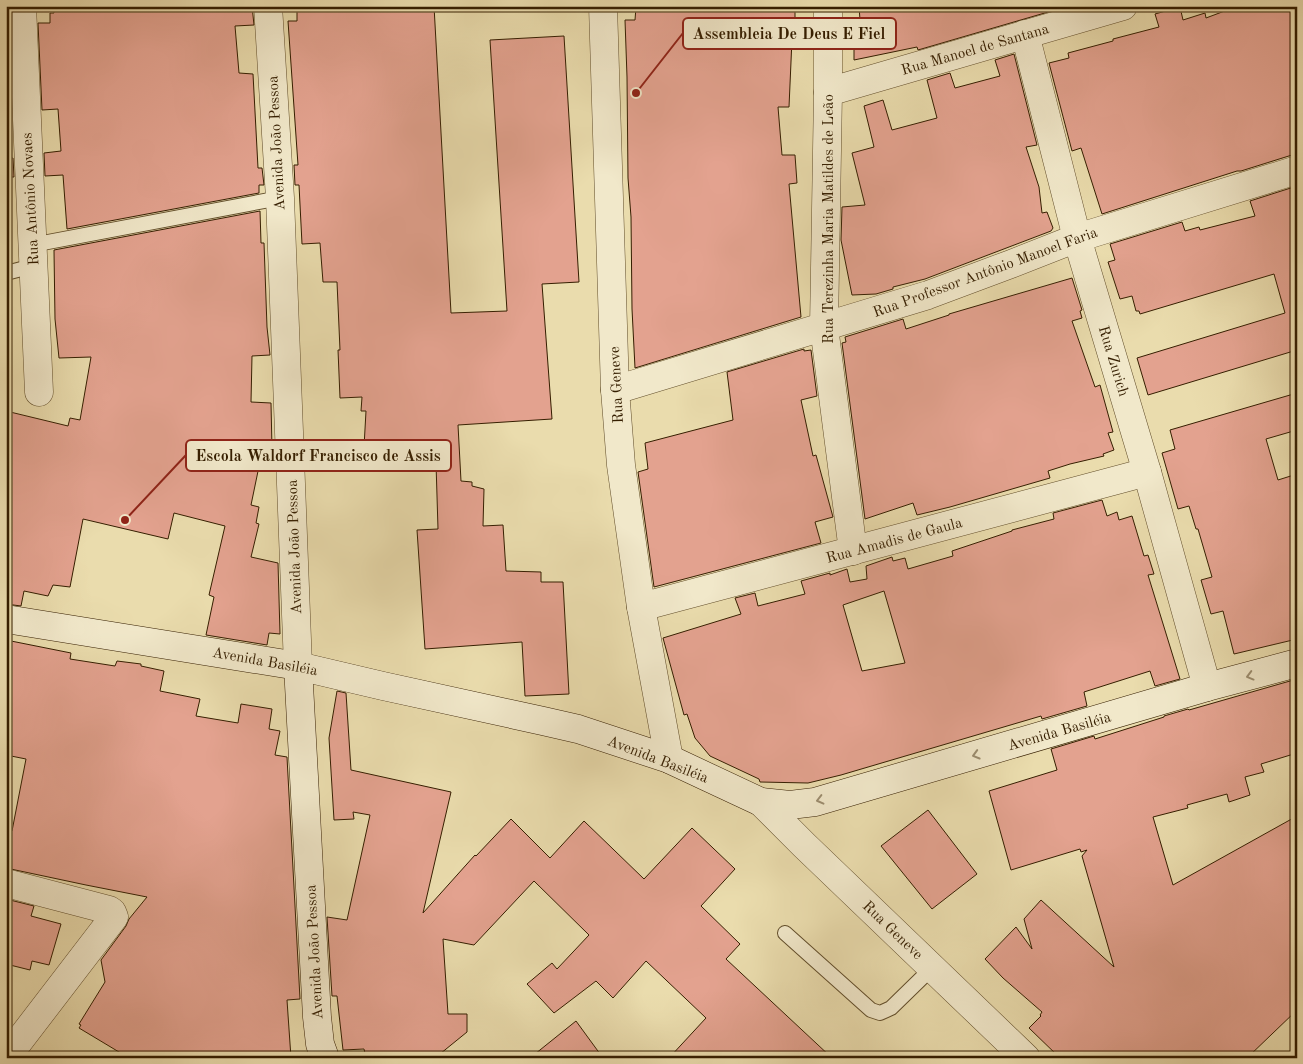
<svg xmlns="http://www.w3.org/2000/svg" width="1303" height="1064" font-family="'Old Standard TT',serif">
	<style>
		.building { fill: #e3a28f; stroke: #351e00; fill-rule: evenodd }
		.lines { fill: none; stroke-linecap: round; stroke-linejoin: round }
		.lane-casing { stroke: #624e2b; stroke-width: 16 }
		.street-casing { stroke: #624e2b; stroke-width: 29 }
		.secondary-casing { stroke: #351e00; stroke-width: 29 }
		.lane { stroke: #f1e8ca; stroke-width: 14 }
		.street { stroke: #f1e8ca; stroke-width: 28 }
		.secondary { stroke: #f1e8ca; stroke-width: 28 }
		.oneway { stroke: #9c8d6f }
		.labels { text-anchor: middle; stroke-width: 4.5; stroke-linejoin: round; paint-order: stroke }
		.street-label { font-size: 15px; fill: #351e00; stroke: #f1e8ca }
		.leader { fill: none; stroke: #8f2418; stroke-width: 2 }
		.callout-dot { fill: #8f2418; stroke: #f1e8ca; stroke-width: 2 }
		.callout { fill: #f1e8ca; stroke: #8f2418; stroke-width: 2 }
		.callout-label { font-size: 16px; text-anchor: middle; font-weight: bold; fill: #351e00 }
	</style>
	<rect width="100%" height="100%" fill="#eadcad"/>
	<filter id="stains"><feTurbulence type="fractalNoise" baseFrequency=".004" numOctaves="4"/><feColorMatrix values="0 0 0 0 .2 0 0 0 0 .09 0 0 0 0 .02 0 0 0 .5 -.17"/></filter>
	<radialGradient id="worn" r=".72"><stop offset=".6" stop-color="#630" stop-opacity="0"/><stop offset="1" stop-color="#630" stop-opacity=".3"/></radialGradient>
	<!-- building -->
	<g class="building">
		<polygon points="53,6 252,6 254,25 235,26 239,73 253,74 258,168 262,168 264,185 259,185 259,193 67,229 63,175 45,176 44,153 61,151 58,109 42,110 38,23 50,23 50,13 54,13"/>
		<polygon points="297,6 434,6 451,313 507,311 490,40 564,36 579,282 542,284 552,419 458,425 461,481 472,482 472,486 484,489 483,526 503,525 506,571 541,572 541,582 563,582 569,694 525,696 522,642 425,649 417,530 438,529 436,463 416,462 417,450 364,447 366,411 361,411 362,397 340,398 338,350 340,350 337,282 323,282 320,243 302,244 299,185 295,185 294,165 298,165 288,21 297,21"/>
		<polygon points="720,6 795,6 795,39 792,39 789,107 778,107 782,155 795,155 797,183 789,184 801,317 635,368 632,309 631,217 628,178 627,77 625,20 635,20 636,7 720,10"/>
		<polygon points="859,6 1054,6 1055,10 918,50 917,47 854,60 854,19 860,20"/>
		<polygon points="1238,6 1297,6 1297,155 1292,155 1241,171 1237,171 1102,214 1081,148 1072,151 1049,63 1069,58 1068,53 1113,41 1113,39 1159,27 1155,14 1180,7 1183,20 1205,13 1206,18"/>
		<polygon points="6,25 7,25 11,112 6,113"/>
		<polygon points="1014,54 1037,145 1026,147 1039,187 1042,213 1047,212 1053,228 1051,231 925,279 893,287 893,289 876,294 852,295 841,240 842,207 865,205 852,153 874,147 864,106 883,100 892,130 937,118 927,80 950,73 955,88 1000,76 995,60"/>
		<polygon points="13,158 14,177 6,177 6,159"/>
		<polygon points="1297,186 1297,350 1148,395 1137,358 1285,313 1274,274 1140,314 1139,311 1136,311 1132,296 1120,299 1108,262 1115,260 1110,244 1182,222 1185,231 1199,227 1200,230 1255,216 1250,201"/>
		<polygon points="260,211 261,243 264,243 267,327 270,355 252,356 251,402 271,403 272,449 263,447 251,505 259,507 256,523 259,524 251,557 278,563 280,634 269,633 267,645 206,635 214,597 209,595 225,526 174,513 168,539 83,519 70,587 53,585 48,596 24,591 21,606 6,604 6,411 68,426 70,418 80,420 91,357 59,358 55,319 54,250"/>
		<polygon points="1072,278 1082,310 1080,311 1082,318 1072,321 1095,387 1100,385 1113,432 1108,433 1114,450 1103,454 1104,456 1070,464 1048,471 1050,478 950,507 917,515 913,503 865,519 842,343 846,342 845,337 903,319 906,329 949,315 949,314"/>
		<polygon points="804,349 804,351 811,350 817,396 801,400 813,456 816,455 833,517 815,522 821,543 654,587 639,479 638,472 648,469 645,443 733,420 727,372"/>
		<polygon points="1297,393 1297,430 1266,439 1278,480 1297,474 1297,639 1234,654 1223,611 1211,614 1201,580 1212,577 1198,529 1196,529 1189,506 1178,509 1162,453 1175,449 1170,430"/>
		<path d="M1102,500L1107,516L1117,512L1119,520L1132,516L1144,556L1148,555L1154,574L1148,575L1180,679L1155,686L1150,671L1084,692L1087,706L1042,719L1041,716L841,775L808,783L760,782L759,779L710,756L695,738L687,714L684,715L663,638L741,614L735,598L755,593L758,606L805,594L801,581L830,573V575L847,569L850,582L867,579L866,566L892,557L893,561L905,558L908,569L953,556L952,551L1012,531V530L1054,519L1053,513ZM884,591L905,663L862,671L843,605Z"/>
		<polygon points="6,640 71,653 70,659 115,666 117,661 141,664 141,666 164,671 160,691 200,699 196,716 238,723 241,704 272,709 269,729 280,731 275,755 287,757 300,999 287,1000 291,1058 129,1058 79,1028 81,1025 79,1024 105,982 101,960 126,926 129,919 147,897 86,885 6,868 6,830 12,831 26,759 6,755"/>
		<polygon points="1297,679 1297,753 1261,764 1264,772 1245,777 1250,795 1229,802 1227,794 1187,805 1188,808 1153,817 1173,885 1297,816 1297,1010 1247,1058 1060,1058 1029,1028 1041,1016 1040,1015 1042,1012 1003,978 985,959 1016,927 1032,949 1024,919 1041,900 1114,967 1082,856 1087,850 1081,852 1080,849 1011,870 989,791 1057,770 1051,749 1094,736 1095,739 1164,717 1164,716 1188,709 1189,710"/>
		<polygon points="337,691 346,693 351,770 451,792 423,913 475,855 476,856 511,819 550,858 584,821 644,879 692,828 735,869 701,906 740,944 726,959 832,1058 669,1058 706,1018 646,961 613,998 596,981 554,1013 527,984 552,963 557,969 589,935 534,881 474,945 443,939 448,1014 467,1014 467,1032 435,1058 366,1058 364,1049 343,1050 337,996 332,996 327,917 347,920 370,815 353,812 354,819 334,820 329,738"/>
		<polygon points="928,810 977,874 932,909 881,846"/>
		<polygon points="6,899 34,906 31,916 61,924 49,965 32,961 30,970 6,964"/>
		<polygon points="576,1021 603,1058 530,1058"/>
	</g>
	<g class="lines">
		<!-- lane casing -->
		<g class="lane-casing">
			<g id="lane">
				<polyline points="32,245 280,198"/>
				<polyline points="6,273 33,266"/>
				<polyline points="785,933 871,1010 880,1013 891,1008 932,968"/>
			</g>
		</g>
		<!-- street casing -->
		<g class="street-casing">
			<g id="street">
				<polyline points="22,6 39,392"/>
				<polyline points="268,6 280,198 298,666"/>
				<polyline points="603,6 615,390 621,465 641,607 669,759"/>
				<polyline points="828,6 828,92 824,327 853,551"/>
				<polyline points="1025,34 1077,238 1147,472 1207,687"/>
				<polyline points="828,92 1123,6"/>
				<polyline points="615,390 928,295 1011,264 1077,238 1297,170"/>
				<polyline points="641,607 1147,472"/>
				<polyline points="761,802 804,845 1026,1058"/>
				<polyline points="6,883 109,910 112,912 114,917 6,1058"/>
			</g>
		</g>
		<!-- secondary casing -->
		<g class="secondary-casing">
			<g id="secondary">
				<polyline points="6,619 298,666 383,686 543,721 578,729 669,759 761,802 790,805 815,802 1207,687 1297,663"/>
				<polyline points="298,666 317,1017 320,1044 325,1058"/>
			</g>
		</g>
		<!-- lane -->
		<use href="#lane" class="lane"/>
		<!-- street -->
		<use href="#street" class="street"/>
		<!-- secondary -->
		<use href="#secondary" class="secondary"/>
	</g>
	<!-- one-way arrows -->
	<defs><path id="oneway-chevron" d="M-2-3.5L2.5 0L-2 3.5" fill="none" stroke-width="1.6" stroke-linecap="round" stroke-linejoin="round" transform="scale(1.25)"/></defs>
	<g class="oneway">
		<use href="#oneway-chevron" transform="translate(1250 676) rotate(165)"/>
		<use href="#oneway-chevron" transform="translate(976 755) rotate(164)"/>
		<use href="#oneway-chevron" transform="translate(820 800) rotate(166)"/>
	</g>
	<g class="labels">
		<!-- street labels -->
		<g class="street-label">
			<text transform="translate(975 49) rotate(-16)" y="5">Rua Manoel de Santana</text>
			<text transform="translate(276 143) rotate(-93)" y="5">Avenida João Pessoa</text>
			<text transform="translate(30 199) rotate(-93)" y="5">Rua Antônio Novaes</text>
			<text transform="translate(828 219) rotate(-90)" y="5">Rua Terezinha Maria Matildes de Leão</text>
			<text transform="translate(985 272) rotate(-20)" y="5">Rua Professor Antônio Manoel Faria</text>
			<text transform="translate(1114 361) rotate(73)" y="5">Rua Zurich</text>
			<text transform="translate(616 385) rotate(-93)" y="5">Rua Geneve</text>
			<text transform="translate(894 540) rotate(-15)" y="5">Rua Amadis de Gaula</text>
			<text transform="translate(294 547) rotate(-92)" y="5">Avenida João Pessoa</text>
			<text transform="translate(265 661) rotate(10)" y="5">Avenida Basiléia</text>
			<text transform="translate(1059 731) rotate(-16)" y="5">Avenida Basiléia</text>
			<text transform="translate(658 759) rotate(21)" y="5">Avenida Basiléia</text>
			<text transform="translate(893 930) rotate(44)" y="5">Rua Geneve</text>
			<text transform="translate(314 952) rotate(-93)" y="5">Avenida João Pessoa</text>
		</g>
	</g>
	<!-- callouts -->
	<path class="leader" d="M636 93L683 33M125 520L186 455"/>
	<g class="callout-dot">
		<circle cx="636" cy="93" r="5"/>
		<circle cx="125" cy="520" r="5"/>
	</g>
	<g class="callout">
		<rect x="683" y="18" width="213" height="31" rx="5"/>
		<rect x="186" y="440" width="265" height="31" rx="5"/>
	</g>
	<g class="callout-label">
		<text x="789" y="39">Assembleia De Deus E Fiel</text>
		<text x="318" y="461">Escola Waldorf Francisco de Assis</text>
	</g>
	<!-- margin -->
	<rect width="1303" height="1064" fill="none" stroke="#eadcad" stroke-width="25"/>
	<rect x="8" y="8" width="1288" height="1049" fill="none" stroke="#351e00" stroke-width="2.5"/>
	<rect x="12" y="12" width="1278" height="1039" fill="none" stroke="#351e00"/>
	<rect width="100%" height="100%" filter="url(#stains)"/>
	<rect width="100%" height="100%" fill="url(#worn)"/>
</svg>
